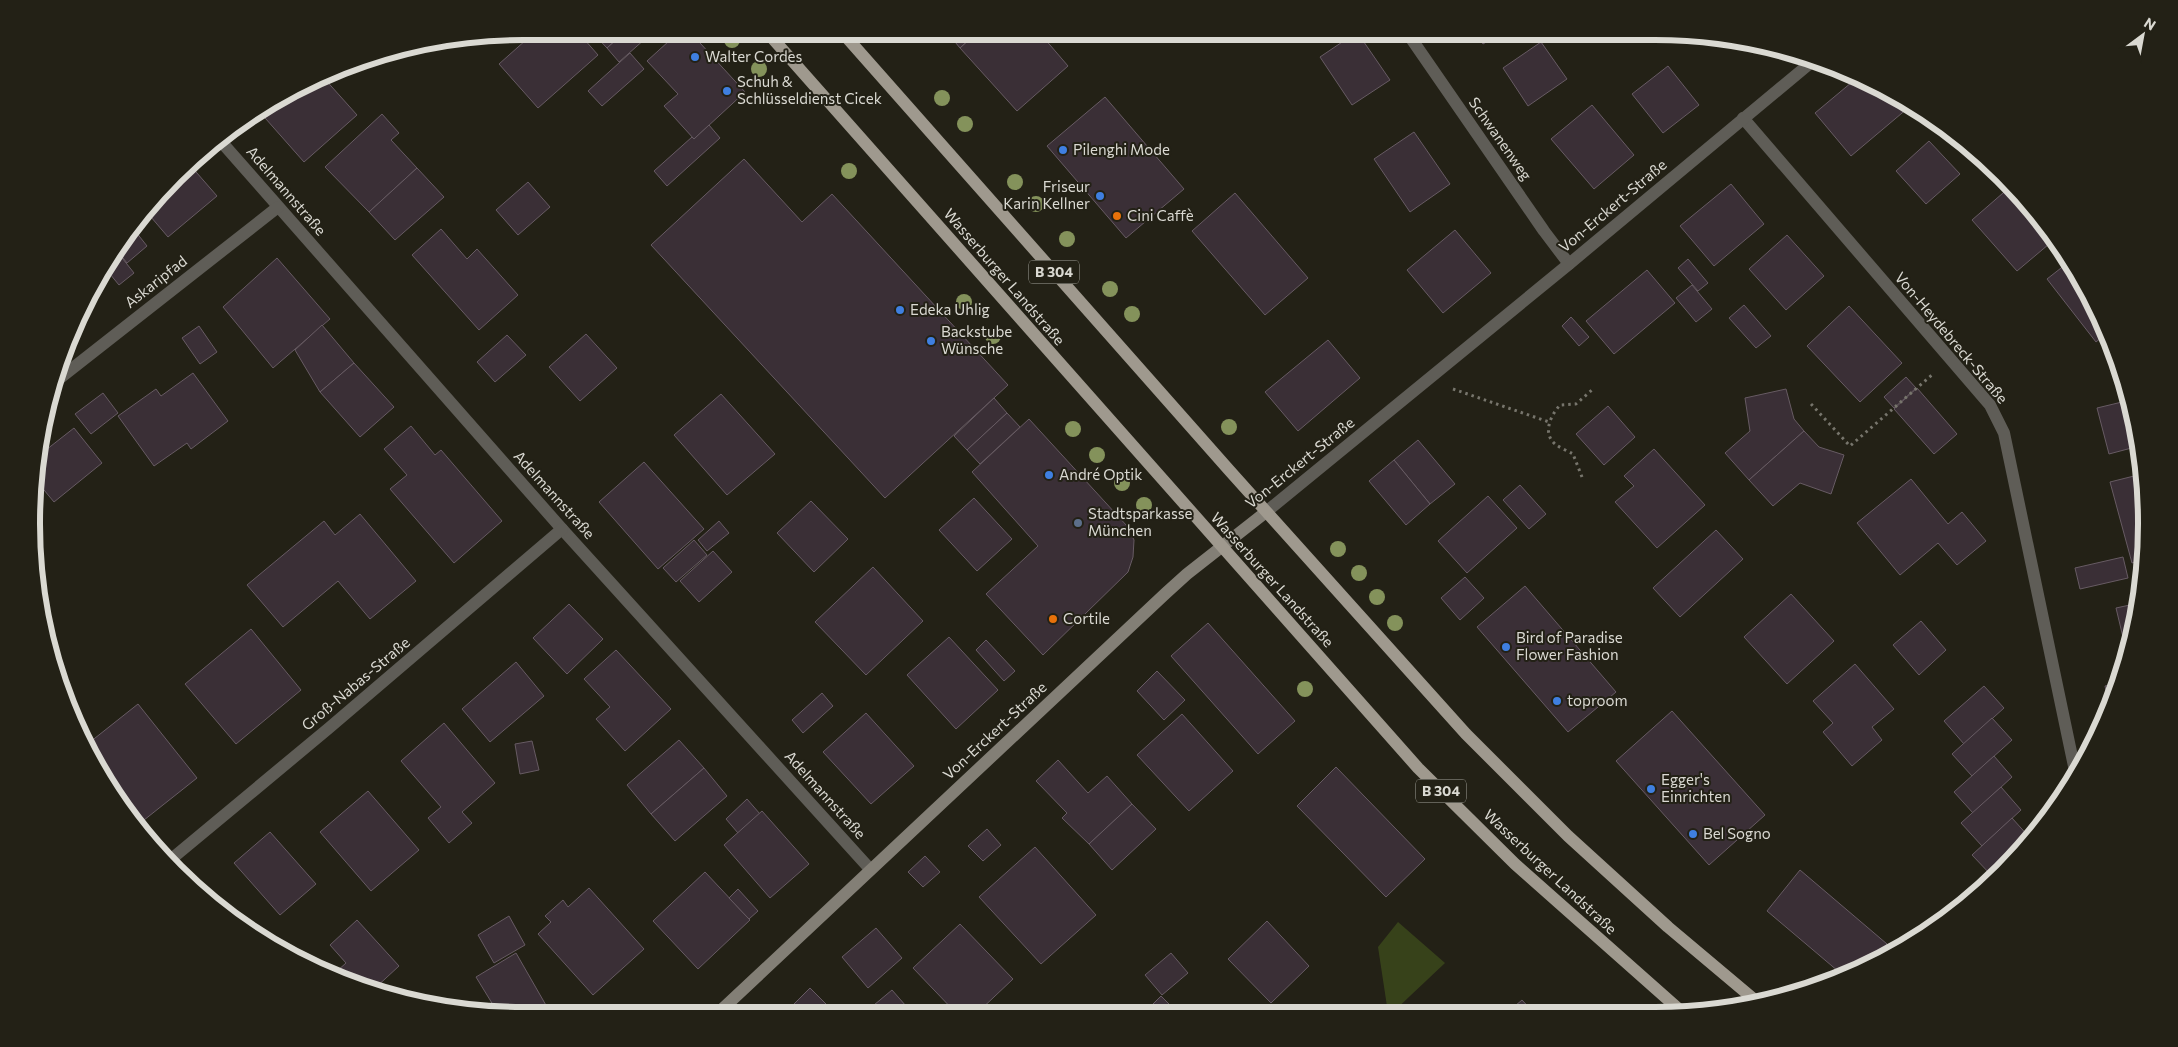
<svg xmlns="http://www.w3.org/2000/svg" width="2178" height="1047" font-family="Commissioner,sans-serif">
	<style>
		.green { fill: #37421a }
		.building { fill: #3a2f36; stroke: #675b63 }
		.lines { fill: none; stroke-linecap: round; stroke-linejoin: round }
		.path { stroke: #77756c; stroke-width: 3; stroke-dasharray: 2.5 4; stroke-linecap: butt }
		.street { stroke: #5f5d57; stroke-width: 12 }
		.secondary { stroke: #837f76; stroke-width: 12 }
		.primary { stroke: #9f998e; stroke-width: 12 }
		.tree { fill: #84925b }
		.shop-dot { fill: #3f7fe0; stroke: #232116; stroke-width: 2 }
		.food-dot { fill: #e8710a; stroke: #232116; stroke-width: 2 }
		.service-dot { fill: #5c6f8a; stroke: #232116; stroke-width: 2 }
		.labels { text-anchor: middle; stroke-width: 4; stroke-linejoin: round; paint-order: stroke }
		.shield { fill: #232116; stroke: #a3a29a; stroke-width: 1 }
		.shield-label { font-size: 14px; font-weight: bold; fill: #dad9d2 }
		.poi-label { font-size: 15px; fill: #dad9d2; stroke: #232116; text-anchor: start }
		.street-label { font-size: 15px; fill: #dad9d2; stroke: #232116 }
		.rim { fill: none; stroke: #dad9d2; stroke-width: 6 }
	</style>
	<rect width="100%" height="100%" fill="#232116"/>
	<!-- green -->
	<polygon class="green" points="1398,922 1445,963 1392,1013 1388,1013 1378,947"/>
	<!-- building -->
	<g class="building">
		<polygon points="536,31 577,31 598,55 538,108 499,64"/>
		<polygon points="591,31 626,31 607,48"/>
		<polygon points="626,31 654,31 619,62 607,48"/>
		<polygon points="680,31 689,31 745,92 694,139 664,106 678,94 647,61"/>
		<polygon points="946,31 979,31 960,48"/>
		<polygon points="979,31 1038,31 1068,66 1017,111 960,48"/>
		<polygon points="1475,31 1504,31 1483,44"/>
		<polygon points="1357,32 1390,80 1352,105 1320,57"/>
		<polygon points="1541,42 1567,79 1528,106 1503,68"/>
		<polygon points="630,53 644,69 602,106 588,91"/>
		<polygon points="1668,66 1699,105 1663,133 1632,94"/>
		<polygon points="323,77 357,115 304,162 258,110 278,97"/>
		<polygon points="1858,77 1900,99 1908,108 1851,156 1815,113"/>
		<polygon points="1105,97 1184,189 1126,238 1047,146"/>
		<polygon points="1592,105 1634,155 1594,189 1551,139"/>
		<polygon points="382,114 399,133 391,140 417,168 369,212 325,167"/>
		<polygon points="709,125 720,138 667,186 654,171 692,137 694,139"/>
		<polygon points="1414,132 1450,184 1410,212 1374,159"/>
		<polygon points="1929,141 1960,174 1926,204 1896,171"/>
		<polygon points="744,159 802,222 832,194 1008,385 885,498 651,245"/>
		<polygon points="190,165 217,196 168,237 145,210 154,199"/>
		<polygon points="417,168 444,197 395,240 369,212"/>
		<polygon points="528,182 550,207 518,235 496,210"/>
		<polygon points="1731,184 1764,224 1714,266 1680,226"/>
		<polygon points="2011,186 2055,239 2017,271 1972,220"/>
		<polygon points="1235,193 1308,278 1265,315 1192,231"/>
		<polygon points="132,227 147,246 127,263 115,248"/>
		<polygon points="441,229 467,259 477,249 518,295 479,330 412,255"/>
		<polygon points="1455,230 1491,273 1443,313 1407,270"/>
		<polygon points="1787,235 1824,276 1786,310 1749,269"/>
		<polygon points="115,249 134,273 119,285 105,268"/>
		<polygon points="277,258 330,319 273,368 223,307"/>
		<polygon points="1688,259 1708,283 1698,291 1678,268"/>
		<polygon points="2070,261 2108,332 2096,342 2047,279"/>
		<polygon points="1647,270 1675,303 1614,354 1586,321"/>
		<polygon points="1692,285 1712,309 1696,322 1676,298"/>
		<polygon points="1744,305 1771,336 1756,348 1729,318"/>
		<polygon points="1849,306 1902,363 1860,402 1807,346"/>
		<polygon points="1571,317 1589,337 1579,346 1562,326"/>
		<polygon points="322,325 354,363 320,392 295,350"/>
		<polygon points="199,326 217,352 200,364 182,338"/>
		<polygon points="586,334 617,368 580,401 549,367"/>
		<polygon points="507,335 526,355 495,382 477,362"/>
		<polygon points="1328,340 1360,378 1298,431 1265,392"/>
		<polygon points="2117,360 2137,428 2139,446 2109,454 2097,408 2122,402 2111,361"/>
		<polygon points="354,363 394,407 360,437 320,392"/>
		<polygon points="193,373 228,421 191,449 187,443 154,466 118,416 156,389 161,396"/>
		<polygon points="1906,377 1916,388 1894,408 1884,397"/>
		<polygon points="1917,388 1957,434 1934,454 1894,409"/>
		<polygon points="1786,389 1794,419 1804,431 1749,480 1725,453 1750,431 1745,398"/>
		<polygon points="103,393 118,413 91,434 75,414"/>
		<polygon points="721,394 775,454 727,495 674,435"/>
		<polygon points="994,398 1007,413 967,450 954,436"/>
		<polygon points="1608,406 1635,437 1604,465 1576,434"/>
		<polygon points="1007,413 1020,427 980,464 967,450"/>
		<polygon points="1029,419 1127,526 1134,540 1133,557 1128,572 1043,655 986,594 1038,546 972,472"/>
		<polygon points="411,426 435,455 441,450 502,521 454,563 390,489 407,475 384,449"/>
		<polygon points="74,428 102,463 54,502 34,478 37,457"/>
		<polygon points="1804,431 1819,447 1844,455 1831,494 1800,483 1773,506 1749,480"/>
		<polygon points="1418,440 1455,484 1430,504 1394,460"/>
		<polygon points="1654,449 1705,505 1657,548 1615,502 1634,486 1624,476"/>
		<polygon points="1394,460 1430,504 1406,525 1369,481"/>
		<polygon points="644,462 704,529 658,569 599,502"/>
		<polygon points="2142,474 2147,524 2143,559 2132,563 2110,482"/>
		<polygon points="1911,479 1948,524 1962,512 1986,541 1957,565 1938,543 1900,575 1857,523"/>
		<polygon points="1520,485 1546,514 1529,529 1503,500"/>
		<polygon points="1488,496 1517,528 1467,573 1438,541"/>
		<polygon points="974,498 1012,539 977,571 939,530"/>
		<polygon points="811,501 848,539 814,572 777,533"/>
		<polygon points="360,514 416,581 370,619 338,581 283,627 247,585 324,521 335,535"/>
		<polygon points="719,521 729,533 707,551 698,540"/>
		<polygon points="1716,530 1743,559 1680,617 1653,588"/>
		<polygon points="694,540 707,555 676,582 663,568"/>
		<polygon points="713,551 732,572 699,602 680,581"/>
		<polygon points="2123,557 2128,578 2080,589 2075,568"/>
		<polygon points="873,567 923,621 866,675 815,622"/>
		<polygon points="1465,577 1484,598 1460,620 1441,598"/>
		<polygon points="1525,586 1616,692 1568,732 1477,627"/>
		<polygon points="1791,594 1834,641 1787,684 1744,637"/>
		<polygon points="2139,603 2137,620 2127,654 2116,608"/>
		<polygon points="569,604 603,639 567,674 533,638"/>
		<polygon points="1921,621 1946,650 1919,675 1893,645"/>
		<polygon points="1208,623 1295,721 1258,754 1171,656"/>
		<polygon points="251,629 301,690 236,744 185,684"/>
		<polygon points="949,637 998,690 956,729 907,675"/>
		<polygon points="986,640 1015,671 1004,681 976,650"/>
		<polygon points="616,650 671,709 625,751 596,719 610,707 584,679"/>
		<polygon points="516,662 544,696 490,742 462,709"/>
		<polygon points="1855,664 1894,709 1872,727 1882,740 1852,766 1823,732 1833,723 1813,701"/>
		<polygon points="1157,671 1185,700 1164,720 1137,691"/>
		<polygon points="2118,683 2113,700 2108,701 2105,686"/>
		<polygon points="1984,686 2004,708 1964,744 1944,721"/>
		<polygon points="822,693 833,706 803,733 792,720"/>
		<polygon points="138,704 197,778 139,824 111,788 85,746"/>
		<polygon points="1672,711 1765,815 1709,865 1616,761"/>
		<polygon points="866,713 914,766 871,804 823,752"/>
		<polygon points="1182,714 1233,771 1189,811 1137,755"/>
		<polygon points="1992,718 2012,740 1972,776 1952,754"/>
		<polygon points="444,723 495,783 462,812 472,823 449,843 428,818 441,807 401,761"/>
		<polygon points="679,740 704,768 651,814 627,785"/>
		<polygon points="532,741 539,770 520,774 515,744"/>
		<polygon points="1994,756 2012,777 1973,813 1954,792"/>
		<polygon points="1058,760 1088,793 1107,776 1132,804 1089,844 1062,818 1067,813 1036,781"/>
		<polygon points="1336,767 1425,859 1386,897 1297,806"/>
		<polygon points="704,768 727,796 675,841 651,814"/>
		<polygon points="2001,787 2021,810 1982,846 1961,823"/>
		<polygon points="368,791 419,850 371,891 320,832"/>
		<polygon points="747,799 760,814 738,833 726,819"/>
		<polygon points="1132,804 1156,829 1112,870 1089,844"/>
		<polygon points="762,811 809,864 770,898 724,845"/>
		<polygon points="2012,818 2030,838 1992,876 1972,855"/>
		<polygon points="987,829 1001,845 983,861 968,846"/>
		<polygon points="270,832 316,884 280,915 234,863"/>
		<polygon points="1035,847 1096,915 1041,964 979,897"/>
		<polygon points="925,856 940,872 923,887 908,872"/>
		<polygon points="1800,870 1887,944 1871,962 1845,977 1767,911"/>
		<polygon points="705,872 750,920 698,969 653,921"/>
		<polygon points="589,888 644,949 593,995 538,934 551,922 545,916 563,900 568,907"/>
		<polygon points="738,889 758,911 749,919 729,898"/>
		<polygon points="509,916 525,945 494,963 478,935"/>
		<polygon points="357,920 399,966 373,990 366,983 362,986 348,982 337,971 346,963 330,945"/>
		<polygon points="1267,921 1309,966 1271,1003 1228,959"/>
		<polygon points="960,924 1013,979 976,1014 957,1014 913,968"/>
		<polygon points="876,928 902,958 868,988 842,957"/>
		<polygon points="516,953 547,1007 532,1016 498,1013 476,977"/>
		<polygon points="1171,953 1188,973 1162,995 1145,975"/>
		<polygon points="810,988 833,1011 829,1015 797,1015 790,1008"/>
		<polygon points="892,990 913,1014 862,1015"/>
		<polygon points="1161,996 1178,1013 1143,1014"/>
		<polygon points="1522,1000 1533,1012 1508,1012"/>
	</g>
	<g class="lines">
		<!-- path -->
		<g class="path">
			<polyline points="1453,389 1549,422"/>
			<polyline points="1811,404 1850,446 1933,374"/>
			<path d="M1582,477L1573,454C1568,451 1560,448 1555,444C1542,433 1551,415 1560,405L1576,404L1593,389"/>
		</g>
		<!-- street -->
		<g class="street">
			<polyline points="1406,31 1544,231 1569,264"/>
			<polyline points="1743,118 1990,405 2004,433 2075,771"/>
			<polyline points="218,138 562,529 870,869"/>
			<polyline points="55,382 278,207"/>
			<polyline points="1266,512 1569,264 1814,60"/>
			<polyline points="169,861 329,728 562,529"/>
		</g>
		<!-- secondary -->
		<polyline class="secondary" points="716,1015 1166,593 1187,574 1266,512"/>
		<!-- primary -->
		<g class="primary">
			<polyline points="766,31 1418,768 1515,864 1682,1012"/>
			<polyline points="841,31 1229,470 1466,734 1568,836 1668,927 1756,1001"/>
		</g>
	</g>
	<!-- trees -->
	<g class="tree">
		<circle cx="732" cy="40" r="8"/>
		<circle cx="759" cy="69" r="8"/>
		<circle cx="942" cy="98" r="8"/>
		<circle cx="965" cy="124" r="8"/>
		<circle cx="849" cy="171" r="8"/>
		<circle cx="1015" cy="182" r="8"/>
		<circle cx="1036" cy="204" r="8"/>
		<circle cx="1067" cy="239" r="8"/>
		<circle cx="1110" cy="289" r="8"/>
		<circle cx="964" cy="302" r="8"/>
		<circle cx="1132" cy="314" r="8"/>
		<circle cx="993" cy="336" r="8"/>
		<circle cx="1229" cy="427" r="8"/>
		<circle cx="1073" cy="429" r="8"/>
		<circle cx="1097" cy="455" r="8"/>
		<circle cx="1122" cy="483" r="8"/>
		<circle cx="1144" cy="505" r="8"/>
		<circle cx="1338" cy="549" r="8"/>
		<circle cx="1359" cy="573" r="8"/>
		<circle cx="1377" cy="597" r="8"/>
		<circle cx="1395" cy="623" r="8"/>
		<circle cx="1305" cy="689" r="8"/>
	</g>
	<!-- markers -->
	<g class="shop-dot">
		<circle cx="695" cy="57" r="5"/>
		<circle cx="727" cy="91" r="5"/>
		<circle cx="1063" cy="150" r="5"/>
		<circle cx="1100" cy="196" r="5"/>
		<circle cx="900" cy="310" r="5"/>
		<circle cx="931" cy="341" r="5"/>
		<circle cx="1049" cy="475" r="5"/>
		<circle cx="1506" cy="647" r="5"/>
		<circle cx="1557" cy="701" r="5"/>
		<circle cx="1651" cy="789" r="5"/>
		<circle cx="1693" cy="834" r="5"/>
	</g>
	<g class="food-dot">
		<circle cx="1117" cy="216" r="5"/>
		<circle cx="1053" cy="619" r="5"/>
	</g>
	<circle class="service-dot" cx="1078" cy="523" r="5"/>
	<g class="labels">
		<!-- shield labels -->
		<g class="shield">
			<rect x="1029" y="260.5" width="50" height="23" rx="4"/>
			<rect x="1416" y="779.5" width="50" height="23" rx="4"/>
		</g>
		<g class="shield-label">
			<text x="1054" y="277">B 304</text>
			<text x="1441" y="796">B 304</text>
		</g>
		<!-- poi labels -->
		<g class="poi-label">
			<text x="705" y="62">Walter Cordes</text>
			<text x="737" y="87">Schuh &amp;<tspan x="737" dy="17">Schlüsseldienst Cicek</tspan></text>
			<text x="1073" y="155">Pilenghi Mode</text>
			<text x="1090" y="192" text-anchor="end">Friseur<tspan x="1090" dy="17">Karin Kellner</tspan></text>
			<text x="1127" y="221">Cini Caffè</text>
			<text x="910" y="315">Edeka Uhlig</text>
			<text x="941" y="337">Backstube<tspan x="941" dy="17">Wünsche</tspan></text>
			<text x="1059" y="480">André Optik</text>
			<text x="1088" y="519">Stadtsparkasse<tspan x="1088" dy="17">München</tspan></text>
			<text x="1063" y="624">Cortile</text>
			<text x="1516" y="643">Bird of Paradise<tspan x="1516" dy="17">Flower Fashion</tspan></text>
			<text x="1567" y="706">toproom</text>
			<text x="1661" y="785">Egger's<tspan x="1661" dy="17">Einrichten</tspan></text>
			<text x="1703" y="839">Bel Sogno</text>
		</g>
		<!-- street labels -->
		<g class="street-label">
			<text transform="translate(1500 139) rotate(55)" y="5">Schwanenweg</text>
			<text transform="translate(286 191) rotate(49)" y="5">Adelmannstraße</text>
			<text transform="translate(1613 206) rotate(-40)" y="5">Von-Erckert-Straße</text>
			<text transform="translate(1004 277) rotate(49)" y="5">Wasserburger Landstraße</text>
			<text transform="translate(156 282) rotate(-38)" y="5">Askaripfad</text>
			<text transform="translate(1951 338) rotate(50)" y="5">Von-Heydebreck-Straße</text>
			<text transform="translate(1300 463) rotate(-39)" y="5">Von-Erckert-Straße</text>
			<text transform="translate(554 495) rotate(48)" y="5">Adelmannstraße</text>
			<text transform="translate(1272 580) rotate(48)" y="5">Wasserburger Landstraße</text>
			<text transform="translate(356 684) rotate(-40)" y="5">Groß-Nabas-Straße</text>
			<text transform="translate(995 731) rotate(-43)" y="5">Von-Erckert-Straße</text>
			<text transform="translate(825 795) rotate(48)" y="5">Adelmannstraße</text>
			<text transform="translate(1550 872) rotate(43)" y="5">Wasserburger Landstraße</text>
		</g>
	</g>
	<!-- crop -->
	<path d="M0 0H2178V1047H0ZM523 40H1655A483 483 0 0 1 2138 523V524A483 483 0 0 1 1655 1007H523A483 483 0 0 1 40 524V523A483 483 0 0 1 523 40Z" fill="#232116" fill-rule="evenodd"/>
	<path class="rim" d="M523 40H1655A483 483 0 0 1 2138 523V524A483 483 0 0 1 1655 1007H523A483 483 0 0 1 40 524V523A483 483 0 0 1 523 40Z"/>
	<!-- north arrow -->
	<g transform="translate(2143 35) rotate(32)" stroke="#232116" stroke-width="4" paint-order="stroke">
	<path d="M0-4L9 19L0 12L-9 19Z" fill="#dad9d2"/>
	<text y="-8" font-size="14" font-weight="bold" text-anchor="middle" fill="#dad9d2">N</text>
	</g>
</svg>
